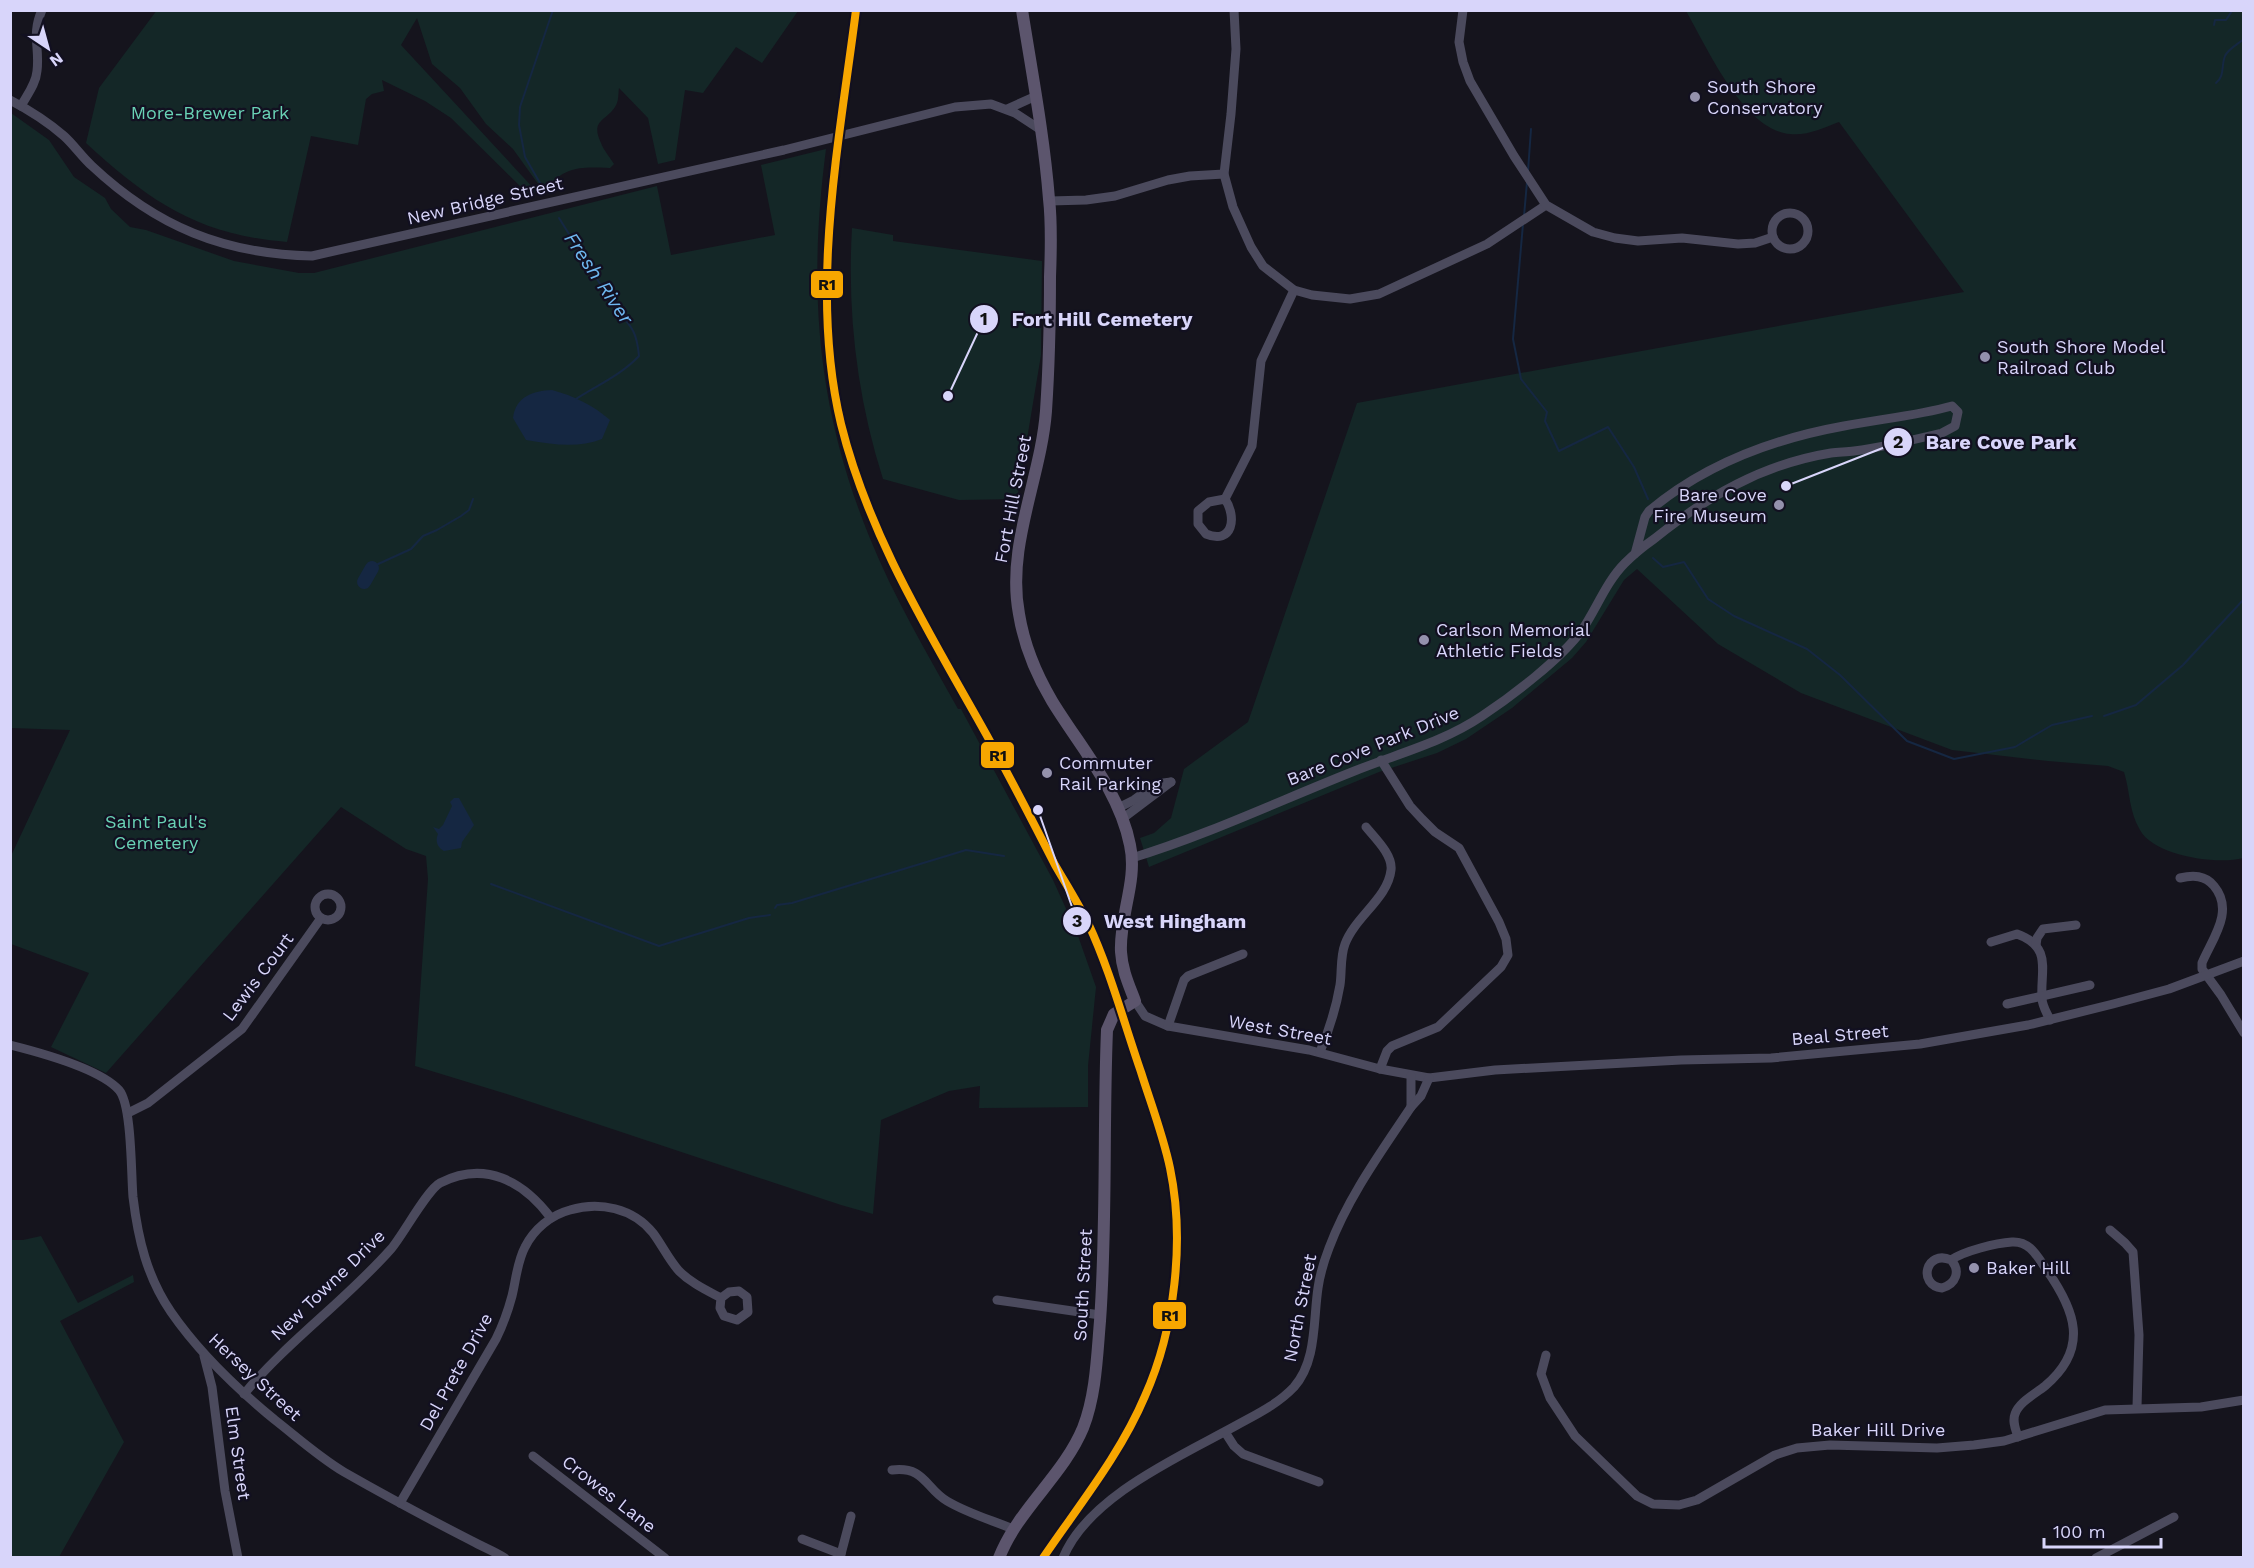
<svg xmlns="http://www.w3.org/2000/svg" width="2254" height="1568" font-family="'Work Sans',sans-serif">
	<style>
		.green { fill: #142727 }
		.water { fill: #152742 }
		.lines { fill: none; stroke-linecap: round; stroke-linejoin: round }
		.stream { stroke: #152742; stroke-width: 2 }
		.river { stroke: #152742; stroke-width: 14 }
		.minor { stroke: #4b4a5d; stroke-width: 9 }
		.major { stroke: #5c556d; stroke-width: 12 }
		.rail-1-casing { stroke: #121021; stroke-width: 12 }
		.rail-1 { stroke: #f7a600; stroke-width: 8 }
		.poi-dot { fill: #9491ad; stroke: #121021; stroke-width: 2 }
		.labels { text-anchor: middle; stroke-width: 4.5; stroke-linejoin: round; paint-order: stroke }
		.poi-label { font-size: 18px; fill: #d8d5fa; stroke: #121021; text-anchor: start }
		.park-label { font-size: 18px; fill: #69d2b5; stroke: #121021 }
		.street-label { font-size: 18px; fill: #d8d5fa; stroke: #121021 }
		.water-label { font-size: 20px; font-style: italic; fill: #6eb7ef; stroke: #121021 }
		.leader { fill: none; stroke: #d8d5fa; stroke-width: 2 }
		.callout-dot { fill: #d8d5fa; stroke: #121021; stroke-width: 2 }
		.mark-label { font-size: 18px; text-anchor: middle; font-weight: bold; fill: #111 }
		.callout-label { font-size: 20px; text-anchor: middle; font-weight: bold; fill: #d8d5fa; stroke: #121021; stroke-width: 4.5; stroke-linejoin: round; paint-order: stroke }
		.line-badge { stroke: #121021; stroke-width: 2 }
		.pale-badge-label { font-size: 16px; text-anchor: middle; font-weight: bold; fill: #111 }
	</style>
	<rect width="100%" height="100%" fill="#15141d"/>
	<!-- green -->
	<g class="green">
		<path d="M157,10H798V11L762,63L736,47L703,93L685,90L675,160L658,164L648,118L619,88C618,95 619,101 615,107C606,121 590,120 601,143C604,151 610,157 614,164L610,168C583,167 566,165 547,188H541L513,149L486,124L460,88L432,64L417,18L401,45L537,192L528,194L451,118L425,101L382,80L384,91L372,94L366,99L358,145L311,136L287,242C199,235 150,202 86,143L99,88Z"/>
		<path d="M1686,11H2243V858C2217,865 2154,856 2140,830C2129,812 2130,791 2124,772L2108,766L2048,761L1952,750L1801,693L1718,644L1637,569L1624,580L1586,642L1572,658L1512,708L1466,739L1437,753L1379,772L1149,867L1140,838L1154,833L1171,818L1184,769L1248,722L1357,403L1964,292L1839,122C1823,128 1807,136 1790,134C1743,130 1707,47 1686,11Z"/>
		<path d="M11,113L49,140L74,177L105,198L111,209L130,227L146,230L234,261L299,273H314L657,186L671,255L775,235L761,165L826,149C808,288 816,405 869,536C893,596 927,653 958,709H961L1053,880L1077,933L1096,987L1088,1066V1107L979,1108L980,1086L949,1091L881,1120L873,1214L841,1205L510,1095L415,1066L428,879L426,856L406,849L341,807L106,1073L51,1047L89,973L11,944V856L70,730L11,728L10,600L12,594L11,593Z"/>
		<path d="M852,228L893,235V241L1042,261L1041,355L1017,499L959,500L883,479C857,397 847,313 852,228Z"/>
		<polygon points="41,1236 78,1303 133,1275 134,1282 60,1321 124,1442 59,1557 11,1557 11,1240 23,1240"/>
	</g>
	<!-- water -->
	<g class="water">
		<path d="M552,390C574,396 593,405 610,420L602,439C577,449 551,444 526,440L513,418C516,396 533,391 552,390Z"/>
		<path d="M454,798H459L474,825L462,842L461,848L444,851C437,847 435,841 438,834L433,827L439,829L443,825L452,806L450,802Z"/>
	</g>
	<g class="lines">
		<!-- stream -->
		<g class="stream">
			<polyline points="2214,25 2215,20 2226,20 2232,11 2241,10"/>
			<path d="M2216,83C2225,76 2221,66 2225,56C2228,49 2238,44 2244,39"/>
			<polyline points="1528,171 1531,129"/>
			<polyline points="544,190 525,157 519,125 520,107 553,10"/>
			<polyline points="1524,216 1527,182"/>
			<path d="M559,218L617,311C633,327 637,334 639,356C621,375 598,385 576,399"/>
			<polyline points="1523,224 1513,339 1521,379 1547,412 1545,421 1559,451 1608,427 1634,467 1648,499"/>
			<polyline points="1653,558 1663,567 1684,562 1708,599 1734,616 1807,649 1840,675 1907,741 1954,759 2015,747 2052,725 2092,716"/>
			<polyline points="376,565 411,549 423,536 437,530 461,516 469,510 473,499"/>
			<polyline points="2104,716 2136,705 2183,665 2244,599"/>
			<polyline points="491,884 659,946 749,918 770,915"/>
			<polyline points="775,908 777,905 792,903 966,850 1004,856"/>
		</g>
		<!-- river -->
		<polyline class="river" points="364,582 372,568"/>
		<!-- minor -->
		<g class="minor">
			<polyline points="1234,10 1236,49 1231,114 1224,174 1233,207 1251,247 1263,266 1294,290 1312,295 1350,299 1379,294 1487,244 1546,205"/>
			<polyline points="1463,10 1459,42 1463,62 1470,81 1514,156 1546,205 1593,232 1615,238 1638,241 1682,238 1738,244 1755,243 1773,237"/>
			<path d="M10,100C29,110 48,122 64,136C74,145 82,157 92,166C157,227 224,254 312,256L784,150L955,107L991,104L1015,113L1041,130"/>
			<path d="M21,106C27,95 36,84 37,71C40,48 31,34 42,10"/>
			<polyline points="1007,109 1036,96"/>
			<polyline points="1050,201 1086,200 1115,196 1168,180 1190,176 1224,174"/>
			<circle cx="1790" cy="231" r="18"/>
			<path d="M1225,499C1237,517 1233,545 1206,534L1198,524V511L1209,502L1225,499L1252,446L1261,361L1294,290"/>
			<polyline points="1118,808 1134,800 1156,784 1171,782"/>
			<polyline points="1122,819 1171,782"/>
			<path d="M1132,858C1207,835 1279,801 1352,772C1396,754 1442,743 1482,716C1512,696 1561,659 1582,630C1597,608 1606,582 1625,563C1634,554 1644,546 1654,539C1706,497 1763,464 1831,453C1839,452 1847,452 1854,451C1884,447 1913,440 1942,433L1955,426L1958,412L1952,406C1916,416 1880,419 1844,426C1772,439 1705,464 1649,511L1645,517L1635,554"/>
			<path d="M2180,878C2193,875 2205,875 2214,886C2235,911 2212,939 2202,963V969L2221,995L2244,1033"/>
			<circle cx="328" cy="907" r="13"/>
			<path d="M1991,942L2017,934C2053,947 2040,971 2042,998C2042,1006 2047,1013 2050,1020"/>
			<polyline points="2036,945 2037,938 2043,929 2076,925"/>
			<polyline points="1135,1001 1145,1016 1168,1026 1309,1050 1380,1069 1429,1078 1495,1070 1681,1060 1771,1058 1920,1044 2028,1025 2113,1004 2169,989 2244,961"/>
			<polyline points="2007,1004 2090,985"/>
			<polyline points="1168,1026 1184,980 1188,976 1243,954"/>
			<path d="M10,1045C38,1052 100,1069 119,1090C132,1105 131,1174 133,1197C138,1239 147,1277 171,1312C200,1354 236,1388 275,1420C298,1438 319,1457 344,1472C386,1496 429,1519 472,1541C483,1547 494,1551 505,1558"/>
			<path d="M1320,1052C1329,1030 1336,1009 1340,985C1342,972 1340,957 1345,944C1355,917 1388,898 1391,870C1393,855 1375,838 1366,827"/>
			<polyline points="1380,1069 1387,1051 1392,1046 1438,1027 1501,967 1508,955 1506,939 1499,922 1459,848 1435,832 1422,819 1410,806 1381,760"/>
			<polyline points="1411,1076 1411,1107"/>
			<polyline points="128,1113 148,1103 242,1029 321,918"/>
			<polyline points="2110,1230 2125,1243 2133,1252 2139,1335 2137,1407"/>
			<path d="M1951,1260C1961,1271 1956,1284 1942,1288C1917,1285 1926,1249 1951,1260C1964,1251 1996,1243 2012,1242C2030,1241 2037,1256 2046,1269C2075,1310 2090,1348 2045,1386C2035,1394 2019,1402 2015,1414C2012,1422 2016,1430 2018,1437"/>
			<polyline points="997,1300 1100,1315"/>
			<polyline points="1546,1355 1541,1374 1550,1398 1575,1436 1637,1496 1653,1504 1679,1505 1697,1500 1775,1455 1797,1448 1830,1445 1937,1448 1974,1445 2004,1441 2105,1410 2201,1407 2244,1400"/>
			<polyline points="204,1356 212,1387 225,1491 238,1558"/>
			<path d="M244,1394C288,1341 345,1301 391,1249C403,1235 427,1190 440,1183C485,1160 523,1181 551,1218"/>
			<polyline points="1225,1432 1234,1446 1243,1454 1319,1482"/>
			<polyline points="533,1456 665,1558"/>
			<path d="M892,1470C925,1466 925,1488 947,1501C967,1513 991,1520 1013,1529"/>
			<path d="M400,1503L496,1339C503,1325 508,1311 512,1296C516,1280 517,1262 525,1247C534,1229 551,1215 570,1210C599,1201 633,1208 653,1233C662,1245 669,1260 679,1271C691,1283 706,1290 721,1298L720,1308L724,1316L737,1320L748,1312L747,1297L739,1291L729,1292L721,1298"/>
			<polyline points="802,1539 841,1554 840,1558"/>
			<polyline points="841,1554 851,1516"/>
			<path d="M1063,1558C1088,1496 1181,1456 1237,1425C1257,1414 1278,1404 1294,1387C1317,1361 1313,1321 1318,1288C1320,1274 1324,1261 1329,1248C1348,1197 1381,1152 1411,1107L1421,1096L1429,1078"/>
			<polyline points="2096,1558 2174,1517"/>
		</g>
		<!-- major -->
		<path class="major" d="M999,1558C1018,1509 1063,1476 1083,1428C1096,1395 1097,1356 1100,1321C1107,1224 1103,1127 1107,1030L1114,1014L1135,1001C1129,985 1122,970 1121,952C1119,916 1138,881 1130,845C1119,790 1080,747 1052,701C1036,674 1024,645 1019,614C1006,546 1041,478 1046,411C1049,366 1050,322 1050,277C1051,251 1052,225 1049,199C1044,136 1032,73 1022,10"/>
		<!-- rail-1 casing -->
		<g class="rail-1-casing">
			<path id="rail-1" d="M856,10C839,144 809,291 841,424C868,533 927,629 981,725C1007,771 1031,818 1055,865C1066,884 1078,903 1088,923C1110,970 1124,1023 1141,1072C1151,1104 1163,1135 1170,1168C1185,1240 1175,1329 1145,1396C1120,1455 1079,1505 1043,1558"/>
		</g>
		<!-- rail-1 -->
		<use href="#rail-1" class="rail-1"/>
	</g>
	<!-- markers -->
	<g class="poi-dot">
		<circle cx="1695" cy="97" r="6"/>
		<circle cx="1985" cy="357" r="6"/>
		<circle cx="1779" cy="505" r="6"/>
		<circle cx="1424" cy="640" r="6"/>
		<circle cx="1047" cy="773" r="6"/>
		<circle cx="1974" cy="1268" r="6"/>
	</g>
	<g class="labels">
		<!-- poi labels -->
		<g class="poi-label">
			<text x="1707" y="93">South Shore<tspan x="1707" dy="21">Conservatory</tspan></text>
			<text x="1997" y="353">South Shore Model<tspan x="1997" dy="21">Railroad Club</tspan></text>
			<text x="1767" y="501" text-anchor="end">Bare Cove<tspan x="1767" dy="21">Fire Museum</tspan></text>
			<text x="1436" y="636">Carlson Memorial<tspan x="1436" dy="21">Athletic Fields</tspan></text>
			<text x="1059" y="769">Commuter<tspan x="1059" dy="21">Rail Parking</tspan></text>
			<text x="1986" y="1274">Baker Hill</text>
		</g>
		<!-- park labels -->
		<g class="park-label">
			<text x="210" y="119">More-Brewer Park</text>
			<text x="156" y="828">Saint Paul's<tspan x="156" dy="21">Cemetery</tspan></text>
		</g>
		<!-- street labels -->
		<g class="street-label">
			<text transform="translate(485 201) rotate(-13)" y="6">New Bridge Street</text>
			<text transform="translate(1013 499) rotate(-79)" y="6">Fort Hill Street</text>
			<text transform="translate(1373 746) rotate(-22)" y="6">Bare Cove Park Drive</text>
			<text transform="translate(258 977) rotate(-53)" y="6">Lewis Court</text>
			<text transform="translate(1280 1030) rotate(10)" y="6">West Street</text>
			<text transform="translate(1840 1035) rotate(-5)" y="6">Beal Street</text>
			<text transform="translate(328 1285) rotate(-44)" y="6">New Towne Drive</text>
			<text transform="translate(1083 1285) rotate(-87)" y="6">South Street</text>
			<text transform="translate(1300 1308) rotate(-79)" y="6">North Street</text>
			<text transform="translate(456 1372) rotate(-61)" y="6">Del Prete Drive</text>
			<text transform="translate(255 1377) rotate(43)" y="6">Hersey Street</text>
			<text x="1878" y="1436">Baker Hill Drive</text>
			<text transform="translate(238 1453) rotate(82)" y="6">Elm Street</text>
			<text transform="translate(609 1494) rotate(38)" y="6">Crowes Lane</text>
		</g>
		<!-- water labels -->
		<g class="water-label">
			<text transform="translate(599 278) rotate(56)" y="7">Fresh River</text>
		</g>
	</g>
	<!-- callouts -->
	<path class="leader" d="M948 396L984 319M1786 486L1898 442M1038 810L1077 921"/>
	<g class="callout-dot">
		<circle cx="948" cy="396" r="6"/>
		<circle cx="1786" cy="486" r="6"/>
		<circle cx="1038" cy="810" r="6"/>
		<circle cx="984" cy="319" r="15"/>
		<circle cx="1898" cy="442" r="15"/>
		<circle cx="1077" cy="921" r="15"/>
	</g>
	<g class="mark-label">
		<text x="984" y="325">1</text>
		<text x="1898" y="448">2</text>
		<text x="1077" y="927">3</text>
	</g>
	<g class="callout-label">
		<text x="1102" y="326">Fort Hill Cemetery</text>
		<text x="2001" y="449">Bare Cove Park</text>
		<text x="1175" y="928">West Hingham</text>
	</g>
	<g class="line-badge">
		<rect x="810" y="270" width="34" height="29" rx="6" fill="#f7a600"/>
		<rect x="980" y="741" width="35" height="28" rx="6" fill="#f7a600"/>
		<rect x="1152" y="1301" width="35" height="29" rx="6" fill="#f7a600"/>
	</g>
	<g class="pale-badge-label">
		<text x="827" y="290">R1</text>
		<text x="998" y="761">R1</text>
		<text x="1170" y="1321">R1</text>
	</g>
	<!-- border -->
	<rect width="2254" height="1568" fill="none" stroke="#d8d5fa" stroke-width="24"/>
	<!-- north arrow -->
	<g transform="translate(48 48) rotate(144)" stroke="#121021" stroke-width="4.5" paint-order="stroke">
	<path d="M0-4.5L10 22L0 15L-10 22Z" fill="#d8d5fa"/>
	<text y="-9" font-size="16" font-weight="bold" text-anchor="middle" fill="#d8d5fa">N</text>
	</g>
	<!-- scale -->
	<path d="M2044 1538v9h117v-9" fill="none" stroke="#d8d5fa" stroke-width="3"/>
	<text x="2053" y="1538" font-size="18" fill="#d8d5fa" stroke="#121021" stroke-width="4.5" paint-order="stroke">100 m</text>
</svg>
